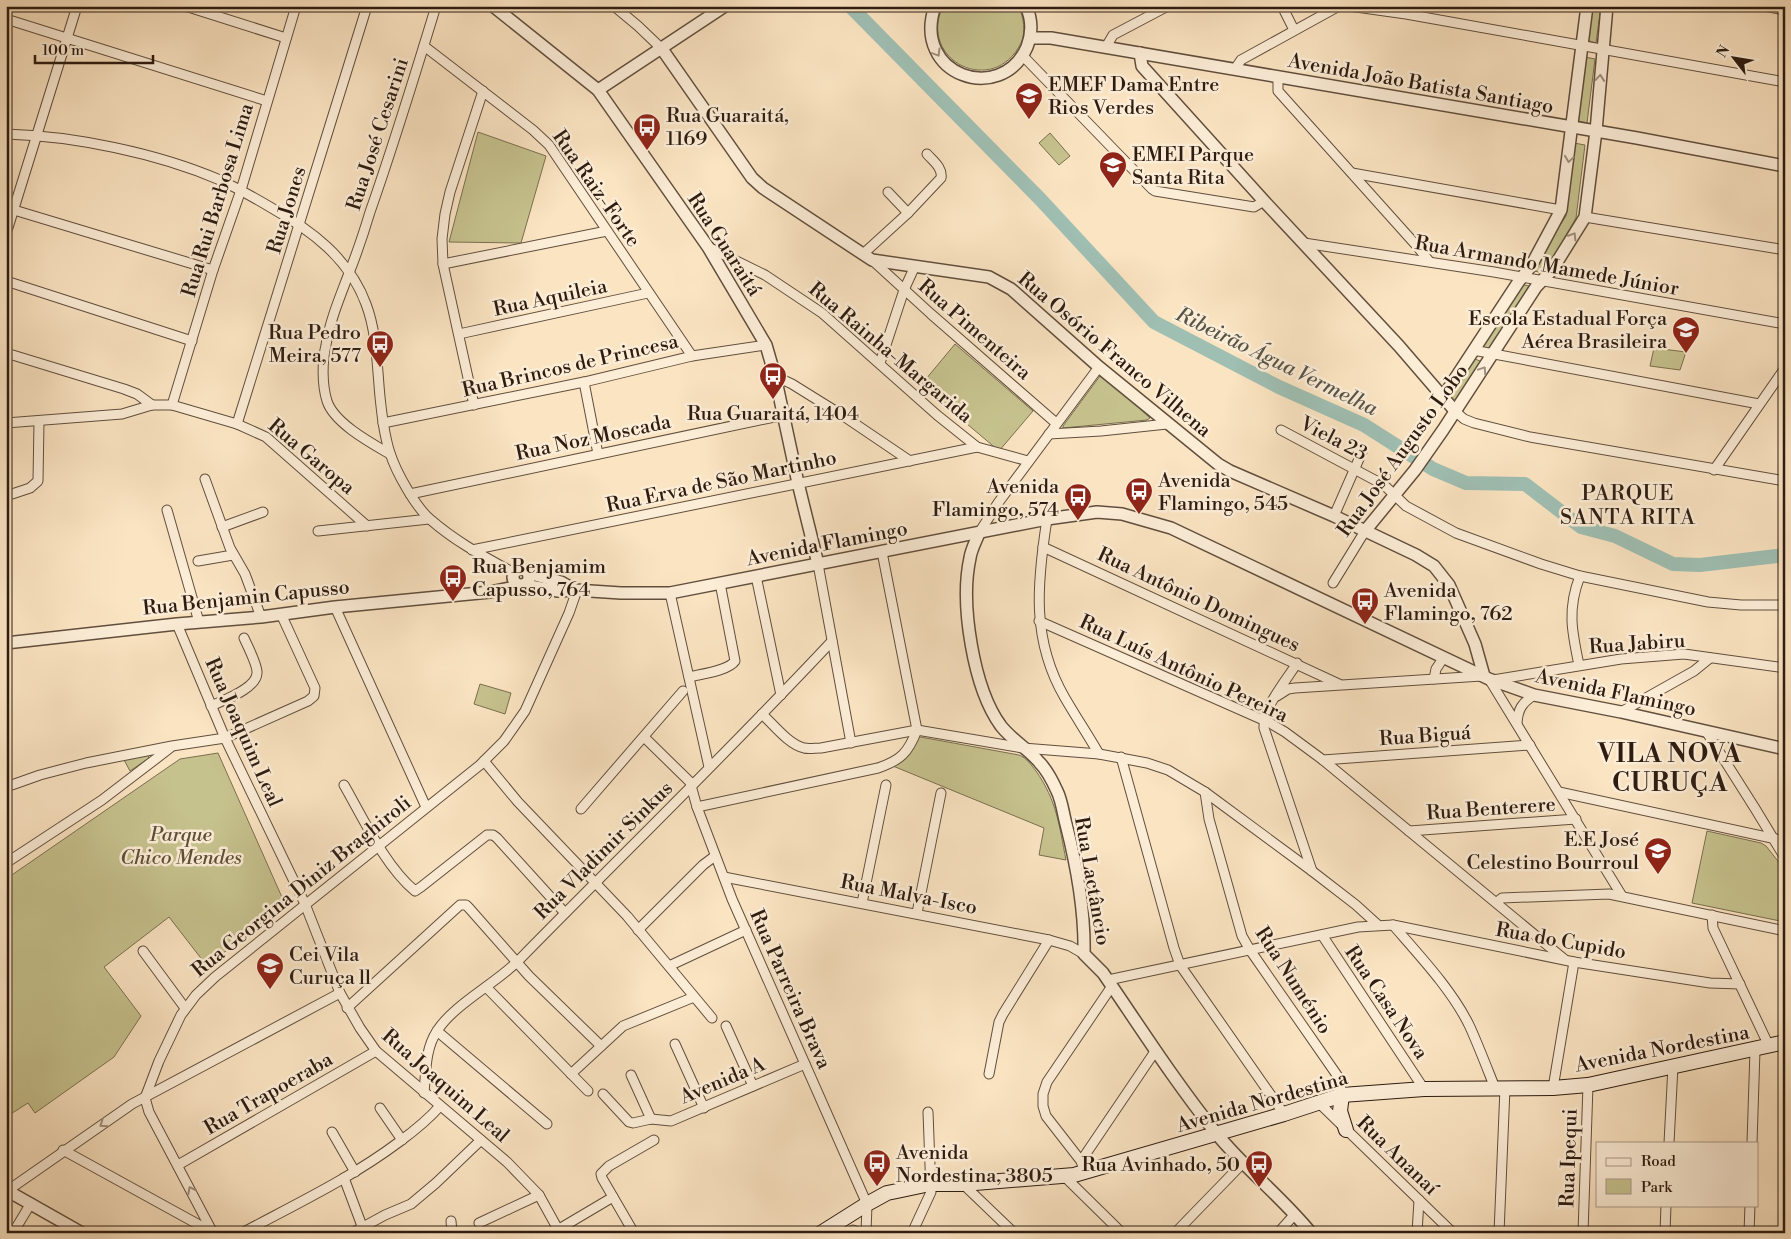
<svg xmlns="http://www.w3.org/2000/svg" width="1791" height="1239" font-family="'Libre Bodoni',serif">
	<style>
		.green { fill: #c6c28e; stroke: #7a6f50 }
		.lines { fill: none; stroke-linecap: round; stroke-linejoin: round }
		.river { stroke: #9fbfb3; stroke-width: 14 }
		.minor-casing { stroke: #614e3d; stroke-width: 11 }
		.tertiary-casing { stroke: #614e3d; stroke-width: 14 }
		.secondary-casing { stroke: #2e1c11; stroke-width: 16 }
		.minor { stroke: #fcedd7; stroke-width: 9 }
		.tertiary { stroke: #fcedd7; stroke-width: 11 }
		.secondary { stroke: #fcedd7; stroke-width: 14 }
		.oneway { stroke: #9f8f7e }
		.labels { text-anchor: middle; stroke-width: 5; stroke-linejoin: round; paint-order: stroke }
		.street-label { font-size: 20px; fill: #2e1c11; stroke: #fcedd7 }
		.poi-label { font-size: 20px; fill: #2e1c11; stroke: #fcedd7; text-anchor: start }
		.park-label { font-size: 20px; font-style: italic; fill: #5c4e36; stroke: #fcedd7 }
		.water-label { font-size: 21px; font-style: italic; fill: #56554a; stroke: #fcedd7 }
		.neighbourhood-label { font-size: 21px; letter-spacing: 1px; fill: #2e1c11; stroke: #fcedd7 }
		.district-label { font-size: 25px; font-weight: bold; letter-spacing: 1px; fill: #2e1c11; stroke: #fcedd7 }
	</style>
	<rect width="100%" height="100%" fill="#fbe4c2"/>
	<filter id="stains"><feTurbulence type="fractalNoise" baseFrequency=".004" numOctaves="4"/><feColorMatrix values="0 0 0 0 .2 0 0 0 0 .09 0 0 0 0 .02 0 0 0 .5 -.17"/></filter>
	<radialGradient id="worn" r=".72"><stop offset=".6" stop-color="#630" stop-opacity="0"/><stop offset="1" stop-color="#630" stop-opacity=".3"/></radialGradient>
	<!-- green -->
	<g class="green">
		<path d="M943,6H1018C1024,17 1026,32 1021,43C994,98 917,61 943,6Z"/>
		<polygon points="1590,6 1601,6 1596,43 1586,40"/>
		<polygon points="1585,57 1595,59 1587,123 1577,121"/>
		<polygon points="478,132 546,156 521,243 449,242"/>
		<polygon points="1050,133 1070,156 1059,165 1039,143"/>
		<polygon points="1574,143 1585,145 1576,218 1545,272 1542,273 1531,270 1566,216"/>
		<polygon points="1521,284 1529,286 1489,350 1482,350 1480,346"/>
		<polygon points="955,344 1033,411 999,451 921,385"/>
		<polygon points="1654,348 1686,352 1680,370 1650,366"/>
		<polygon points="1475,359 1480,361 1481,367 1456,402 1451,398 1451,392 1472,360"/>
		<polygon points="1100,376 1126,396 1150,418 1147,420 1063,428 1063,426"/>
		<polygon points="480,684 511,693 505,714 474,704"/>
		<path d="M915,736L1019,755C1027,758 1031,765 1036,771C1057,801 1059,825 1066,860L1039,855L1044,828L888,764Z"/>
		<polygon points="218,753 285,904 207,966 169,917 104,967 141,1016 114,1057 35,1113 28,1103 6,1117 6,879 180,759"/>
		<polygon points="147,754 149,758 130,771 123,758"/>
		<polygon points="1707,831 1761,843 1766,846 1785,870 1785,922 1692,903"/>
	</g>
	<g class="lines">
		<!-- river -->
		<polyline class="river" points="850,6 1041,200 1154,322 1279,387 1364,425 1433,469 1466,483 1525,484 1581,527 1615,536 1673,564 1700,565 1785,555"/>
		<!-- minor casing -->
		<g class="minor-casing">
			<g id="minor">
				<polyline points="185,6 286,38"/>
				<polyline points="614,6 638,26 662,49"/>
				<polyline points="1282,6 1294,30"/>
				<polyline points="1349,6 1406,14 1785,82"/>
				<polyline points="1764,6 1785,10"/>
				<polyline points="6,19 267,101"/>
				<polyline points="424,46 533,130 549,145 692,356"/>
				<polyline points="1106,47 1113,35 1168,6"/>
				<polyline points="1022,55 1152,189 1155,191 1254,207 1264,201"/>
				<polyline points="1235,69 1241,60 1339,6"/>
				<polyline points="1278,77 1278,91 1416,245 1429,261"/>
				<path d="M6,134C74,136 157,153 220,180C237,188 253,197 270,207C311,230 349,258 366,304C377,333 377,366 380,397C382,416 384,435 390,453C396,472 416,508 431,520C456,542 485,557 514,573"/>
				<polyline points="1352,173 1561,210"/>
				<polyline points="888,192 908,213"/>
				<polyline points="6,210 14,210 213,270"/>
				<polyline points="1585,217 1785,250"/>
				<polyline points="6,234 77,6"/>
				<polyline points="1304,243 1494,272 1785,324"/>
				<polyline points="708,247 765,275 822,313 937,415 977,447 1028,461"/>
				<path d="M863,254L908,213L941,178C943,168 933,161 927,154"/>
				<polyline points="872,260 931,314 1056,423"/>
				<polyline points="443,264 607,231"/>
				<polyline points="6,281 192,341"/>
				<polyline points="459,334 648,293"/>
				<polyline points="1473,350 1759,404"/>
				<polyline points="6,353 124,389 137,394 152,405"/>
				<polyline points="880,363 904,290 915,266"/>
				<polyline points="775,376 792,384 845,417 910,461"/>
				<polyline points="584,382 598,454"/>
				<polyline points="172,405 213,270 241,190 296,6"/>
				<polyline points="474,405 443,264 442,239 445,214 450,192 483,91"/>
				<polyline points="1455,411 1464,419 1474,423 1530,437 1785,481"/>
				<polyline points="6,423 122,414 152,405 172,405 237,424 266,437 367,526"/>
				<polyline points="383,423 584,382 692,356 766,345"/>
				<polyline points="237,424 367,6"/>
				<polyline points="1281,430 1384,485 1406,506 1456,533 1541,564 1580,576 1708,602 1741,605 1785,605"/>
				<polyline points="1049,434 1101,431 1167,424"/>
				<path d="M390,454C371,443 334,423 327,401C322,385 322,362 326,345C330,320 340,297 349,273C357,253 364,232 370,212C394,144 415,75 436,6"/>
				<polyline points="1714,470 1785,368"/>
				<polyline points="205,479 230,548 245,574 261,617"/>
				<polyline points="410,494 784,415"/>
				<polyline points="6,496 30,488 38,481 39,421"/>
				<polyline points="167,510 199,622"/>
				<polyline points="1334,516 1362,452"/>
				<path d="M1047,519C1037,583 1031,640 1065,698C1076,717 1088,735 1099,754"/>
				<polyline points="222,527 263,512"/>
				<polyline points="318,531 429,519"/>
				<polyline points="979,533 998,503 1099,367"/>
				<polyline points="1043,547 1339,684"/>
				<polyline points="472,550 977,447"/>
				<polyline points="882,552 917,730"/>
				<polyline points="198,561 233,555"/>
				<polyline points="818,564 851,743"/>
				<polyline points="756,576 781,695"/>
				<polyline points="1333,583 1365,531"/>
				<polyline points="670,593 709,767"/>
				<polyline points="335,607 426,807"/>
				<polyline points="1039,621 1270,723 1285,732 1323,760 1564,959"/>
				<polyline points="177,624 225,738 305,904 340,993 360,1028 376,1051 507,1162 539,1195 560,1233"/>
				<path d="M1297,663C1286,681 1263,707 1264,728L1312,871"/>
				<path d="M1579,665C1572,632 1567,609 1580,576"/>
				<path d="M689,677C701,674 728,671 735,661L720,583"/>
				<polyline points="1434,679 1436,669 1444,657"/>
				<polyline points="1489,679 1622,896"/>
				<polyline points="1493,680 1621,659 1684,654 1785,668"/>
				<polyline points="1277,696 1288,689 1295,688 1482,676"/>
				<path d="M211,706C224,700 258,688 257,672C257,664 248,647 244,638"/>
				<polyline points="1621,712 1694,671 1710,658"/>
				<path d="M762,714C774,725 788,744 804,748C809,749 815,748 821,748L917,730L1023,748L1099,754L1147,763L1168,770L1205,792L1312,871L1356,905L1378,925"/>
				<path d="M1517,723C1518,709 1522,703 1534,695"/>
				<polyline points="1706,731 1756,810 1785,858"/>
				<polyline points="644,737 690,782 697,807 732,899 867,1204 866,1233"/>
				<polyline points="1121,757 1174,948 1180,965 1284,1114"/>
				<polyline points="1323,760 1530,745"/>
				<polyline points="484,761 518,802 627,916 712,1018"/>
				<path d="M344,785C363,818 385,866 415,891L421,887L487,835H493L497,838L565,913"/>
				<polyline points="6,787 40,775 86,763 172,746 225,738 308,701 314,696 315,688 281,614"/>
				<polyline points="1205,792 1209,819 1242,936 1250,950 1339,1078 1342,1095"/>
				<polyline points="1559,792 1785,841"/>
				<path d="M697,807L878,768C901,760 908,753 917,730"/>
				<polyline points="581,809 683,691"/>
				<polyline points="1409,831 1576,819"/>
				<polyline points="6,863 102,800 170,748"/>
				<polyline points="724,877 1049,940 1070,946 1084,954"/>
				<polyline points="1497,902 1502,898 1609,894 1785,931"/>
				<polyline points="862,903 886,785"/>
				<polyline points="917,913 941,793"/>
				<polyline points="1712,915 1713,928 1769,1046"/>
				<path d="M1393,925C1419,955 1453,991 1470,1027C1479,1047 1487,1068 1495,1088"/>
				<polyline points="638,930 703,865 715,856"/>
				<polyline points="1322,935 1424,1089"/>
				<polyline points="143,951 185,1008"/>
				<polyline points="669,966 746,930"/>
				<polyline points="1108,980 1358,927 1393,925 1574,962 1710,983 1740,984"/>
				<polyline points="486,987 588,1091"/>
				<polyline points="347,1008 460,905 466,905 469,908 529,976 601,1046"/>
				<polyline points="726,1026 753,1086"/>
				<polyline points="437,1031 547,1124"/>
				<polyline points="675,1044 704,1108"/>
				<polyline points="571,1074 623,1026 694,997"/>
				<polyline points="989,1074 999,1022 1003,1014 1049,940"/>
				<polyline points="631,1075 651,1119"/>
				<polyline points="1553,1088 1574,962"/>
				<path d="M424,1093C426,1072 425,1049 437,1031C454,1004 497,983 520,959C624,853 731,749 832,641"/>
				<polyline points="603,1094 629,1122 633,1123 651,1119 671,1121 805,1064"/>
				<polyline points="1318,1102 1453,1233"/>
				<polyline points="380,1108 402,1140"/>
				<polyline points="332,1132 355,1172"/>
				<polyline points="1669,1143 1673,1066"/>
				<polyline points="1752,1143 1755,1050"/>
				<polyline points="63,1150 212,1232"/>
				<polyline points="1081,1161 1156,1050"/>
				<polyline points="178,1165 376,1051"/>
				<polyline points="1085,1173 1081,1161 1046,1116 1043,1106 1043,1094 1047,1082 1112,986"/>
				<polyline points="1065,1177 1122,1233"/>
				<polyline points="344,1178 362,1226"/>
				<polyline points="963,1184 1014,1233"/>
				<polyline points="7,1191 132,1104 340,993"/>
				<polyline points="451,1221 452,1233"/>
				<polyline points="479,1223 539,1195"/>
				<polyline points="559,1229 613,1197"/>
				<polyline points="853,1230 860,1233"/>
				<polyline points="13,1233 31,1203"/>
				<polyline points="213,1233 149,1112 145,1098 159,1061 181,1015 196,995 215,977 480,765 504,741 525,711 569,613 577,590"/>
				<path d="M242,1233C296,1204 351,1178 399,1142C414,1131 428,1120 440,1106"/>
				<polyline points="352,1233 385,1215 411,1204 436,1183 481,1140"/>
				<polyline points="634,1233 602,1178 601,1174 609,1166 654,1140"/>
				<polyline points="912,1233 931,1192 928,1112"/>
				<polyline points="1175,1233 1243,1163"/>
				<polyline points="1278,1233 1295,1214"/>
				<polyline points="1417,1233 1419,1200"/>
				<polyline points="1499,1233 1505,1088"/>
				<polyline points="1583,1233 1588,1085"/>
				<polyline points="1665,1233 1666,1205"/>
				<polyline points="1749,1233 1750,1205"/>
			</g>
		</g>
		<!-- tertiary casing -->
		<g class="tertiary-casing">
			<g id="tertiary">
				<polyline points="493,6 598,90 708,247 766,345 775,376 798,483 818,564"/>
				<path d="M935,6C911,75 1001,106 1027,47C1032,34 1032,19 1026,6"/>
				<polyline points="1030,38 1051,38 1637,138 1785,166"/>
				<polyline points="662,49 752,178 763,188 872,260 989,277 1011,289 1099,367 1218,464 1230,471 1334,516 1416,555 1434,566 1449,585 1475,644 1484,676"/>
				<polyline points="1140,53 1142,66 1264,201 1399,346 1455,411"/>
				<polyline points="598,90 725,6"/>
				<polyline points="1443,397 1519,281 1531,266 1561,210 1587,6"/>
				<polyline points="1365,531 1415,470 1443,430 1536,287 1552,270 1585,217 1596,131 1607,6"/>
				<path d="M979,533C976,541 971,550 970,558C960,603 973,688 1001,726C1012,740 1028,749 1039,762C1046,769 1053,782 1057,791C1062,801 1063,813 1066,824C1077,867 1085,910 1084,954L1103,973C1140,1027 1175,1082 1216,1133C1245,1169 1282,1197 1311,1233"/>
				<circle cx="521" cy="577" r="8"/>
				<polyline points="528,573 561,582 575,590"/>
				<polyline points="524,585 558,591 575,590 621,593 670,593 1047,519 1097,512 1122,514 1171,528 1489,679 1534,695 1621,712 1785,749"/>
				<polyline points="6,643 177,624 261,617 335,607 490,592 520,586"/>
				<polyline points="6,1190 82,1233"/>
			</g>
		</g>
		<!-- secondary casing -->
		<g class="secondary-casing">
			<g id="secondary">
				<polyline points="1342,1095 1340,1111 1346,1130"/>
				<polyline points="821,1233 867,1204 887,1193 897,1191 930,1184 963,1184 1074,1175 1284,1114 1342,1095 1424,1089 1553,1088 1588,1085 1785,1042"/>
			</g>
		</g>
		<!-- minor -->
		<use href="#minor" class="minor"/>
		<!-- tertiary -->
		<use href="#tertiary" class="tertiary"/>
		<!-- secondary -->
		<use href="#secondary" class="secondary"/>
	</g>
	<!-- one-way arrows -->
	<defs><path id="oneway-chevron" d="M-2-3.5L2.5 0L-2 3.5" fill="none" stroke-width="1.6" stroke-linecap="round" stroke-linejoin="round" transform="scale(1.25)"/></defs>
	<g class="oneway">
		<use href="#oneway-chevron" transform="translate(937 53) rotate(59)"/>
		<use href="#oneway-chevron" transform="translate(1600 78) rotate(-85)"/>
		<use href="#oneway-chevron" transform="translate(1569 159) rotate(98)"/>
		<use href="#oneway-chevron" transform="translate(1573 236) rotate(-58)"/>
		<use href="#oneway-chevron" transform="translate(1483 370) rotate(-56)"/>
		<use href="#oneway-chevron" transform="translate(103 1124) rotate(146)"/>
		<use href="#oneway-chevron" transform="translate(191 1190) rotate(-117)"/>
	</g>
	<!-- icons -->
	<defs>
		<g id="school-pin" transform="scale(1.4375)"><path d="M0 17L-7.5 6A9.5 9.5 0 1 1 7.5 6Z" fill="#8f2418" stroke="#fcedd7"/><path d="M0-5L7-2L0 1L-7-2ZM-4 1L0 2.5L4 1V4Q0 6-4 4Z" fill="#fff"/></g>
		<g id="bus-pin" transform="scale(1.4375)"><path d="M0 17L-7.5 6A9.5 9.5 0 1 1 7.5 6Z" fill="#8f2418" stroke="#fcedd7"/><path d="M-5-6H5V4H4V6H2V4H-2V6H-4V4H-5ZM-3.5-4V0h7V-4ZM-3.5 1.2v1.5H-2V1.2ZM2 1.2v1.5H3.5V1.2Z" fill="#fff"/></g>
	</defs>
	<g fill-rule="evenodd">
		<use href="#school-pin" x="1029" y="96"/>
		<use href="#bus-pin" x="647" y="127"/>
		<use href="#school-pin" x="1113" y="165"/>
		<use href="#school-pin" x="1686" y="330"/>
		<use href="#bus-pin" x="380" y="344"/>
		<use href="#bus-pin" x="773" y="376"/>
		<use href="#bus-pin" x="1139" y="491"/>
		<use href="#bus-pin" x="1078" y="497"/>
		<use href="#bus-pin" x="453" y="578"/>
		<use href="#bus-pin" x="1365" y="601"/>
		<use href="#school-pin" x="1658" y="851"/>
		<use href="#school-pin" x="270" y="966"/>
		<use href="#bus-pin" x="877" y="1163"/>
		<use href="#bus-pin" x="1259" y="1164"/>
	</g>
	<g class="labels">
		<!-- street labels -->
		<g class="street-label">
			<text transform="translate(1421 83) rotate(10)" y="7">Avenida João Batista Santiago</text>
			<text transform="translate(377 134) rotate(-72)" y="7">Rua José Cesarini</text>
			<text transform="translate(597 188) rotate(55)" y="7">Rua Raiz-Forte</text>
			<text transform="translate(217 200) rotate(-73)" y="7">Rua Rui Barbosa Lima</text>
			<text transform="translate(286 210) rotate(-73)" y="7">Rua Jones</text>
			<text transform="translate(725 244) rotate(57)" y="7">Rua Guaraitá</text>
			<text transform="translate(1547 265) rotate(10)" y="7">Rua Armando Mamede Júnior</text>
			<text transform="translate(550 297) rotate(-12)" y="7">Rua Aquileia</text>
			<text transform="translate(975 329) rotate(41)" y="7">Rua Pimenteira</text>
			<text transform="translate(891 352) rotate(40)" y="7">Rua Rainha-Margarida</text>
			<text transform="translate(1115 354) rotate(40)" y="7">Rua Osório Franco Vilhena</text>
			<text transform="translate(570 365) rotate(-13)" y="7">Rua Brincos de Princesa</text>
			<text transform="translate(593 437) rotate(-12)" y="7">Rua Noz Moscada</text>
			<text transform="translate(1334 438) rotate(27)" y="7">Viela 23</text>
			<text transform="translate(1402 450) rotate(-54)" y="7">Rua José Augusto Lobo</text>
			<text transform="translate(312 456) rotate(40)" y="7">Rua Garopa</text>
			<text transform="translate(721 481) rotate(-12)" y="7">Rua Erva de São Martinho</text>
			<text transform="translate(827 543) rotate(-11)" y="7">Avenida Flamingo</text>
			<text transform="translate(246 597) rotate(-6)" y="7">Rua Benjamin Capusso</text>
			<text transform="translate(1199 599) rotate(25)" y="7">Rua Antônio Domingues</text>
			<text transform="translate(1637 643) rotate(-4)" y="7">Rua Jabiru</text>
			<text transform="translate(1184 668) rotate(25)" y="7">Rua Luís Antônio Pereira</text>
			<text transform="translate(1616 692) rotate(12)" y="7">Avenida Flamingo</text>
			<text transform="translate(244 732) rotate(66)" y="7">Rua Joaquim Leal</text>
			<text transform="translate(1425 735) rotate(-4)" y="7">Rua Biguá</text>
			<text transform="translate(1491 808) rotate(-4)" y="7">Rua Benterere</text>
			<text transform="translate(603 850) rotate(-45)" y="7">Rua Vladimir Sinkus</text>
			<text transform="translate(1093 881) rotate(80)" y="7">Rua Lactâncio</text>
			<text transform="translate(301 886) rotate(-39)" y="7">Rua Georgina Diniz Braghiroli</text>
			<text transform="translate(909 894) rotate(11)" y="7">Rua Malva-Isco</text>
			<text transform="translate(1561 940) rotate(10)" y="7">Rua do Cupido</text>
			<text transform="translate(1294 980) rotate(57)" y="7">Rua Numénio</text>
			<text transform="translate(791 989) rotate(66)" y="7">Rua Parreira Brava</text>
			<text transform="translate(1387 1002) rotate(56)" y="7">Rua Casa Nova</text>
			<text transform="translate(1662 1048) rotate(-11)" y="7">Avenida Nordestina</text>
			<text transform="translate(722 1080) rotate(-23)" y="7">Avenida A</text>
			<text transform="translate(446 1085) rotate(41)" y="7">Rua Joaquim Leal</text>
			<text transform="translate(268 1093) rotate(-30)" y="7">Rua Trapoeraba</text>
			<text transform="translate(1262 1101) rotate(-16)" y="7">Avenida Nordestina</text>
			<text transform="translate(1398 1155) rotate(44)" y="7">Rua Ananaí</text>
			<text transform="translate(1568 1158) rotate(-88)" y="7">Rua Ipequi</text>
		</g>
		<!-- poi labels -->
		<g class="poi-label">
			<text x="1048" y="91">EMEF Dama Entre<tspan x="1048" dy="23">Rios Verdes</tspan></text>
			<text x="666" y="122">Rua Guaraitá,<tspan x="666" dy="23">1169</tspan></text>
			<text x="1132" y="161">EMEI Parque<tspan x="1132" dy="23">Santa Rita</tspan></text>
			<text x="1667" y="325" text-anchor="end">Escola Estadual Força<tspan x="1667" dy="23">Aérea Brasileira</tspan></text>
			<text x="361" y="339" text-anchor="end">Rua Pedro<tspan x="361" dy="23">Meira, 577</tspan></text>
			<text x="773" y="420" text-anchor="middle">Rua Guaraitá, 1404</text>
			<text x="1158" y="487">Avenida<tspan x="1158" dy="23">Flamingo, 545</tspan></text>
			<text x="1059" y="493" text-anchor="end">Avenida<tspan x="1059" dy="23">Flamingo, 574</tspan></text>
			<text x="472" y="573">Rua Benjamim<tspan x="472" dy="23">Capusso, 764</tspan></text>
			<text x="1384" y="597">Avenida<tspan x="1384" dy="23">Flamingo, 762</tspan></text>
			<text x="1639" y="846" text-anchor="end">E.E José<tspan x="1639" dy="23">Celestino Bourroul</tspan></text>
			<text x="289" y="961">Cei Vila<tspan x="289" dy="23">Curuça ll</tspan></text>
			<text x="896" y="1159">Avenida<tspan x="896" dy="23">Nordestina, 3805</tspan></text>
			<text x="1240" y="1171" text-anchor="end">Rua Avinhado, 50</text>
		</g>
		<!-- park labels -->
		<g class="park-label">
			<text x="181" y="841">Parque<tspan x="181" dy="23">Chico Mendes</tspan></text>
		</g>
		<!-- water labels -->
		<g class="water-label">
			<text transform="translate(1277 361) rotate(26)" y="7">Ribeirão Água Vermelha</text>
		</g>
		<!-- neighbourhood labels -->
		<g class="neighbourhood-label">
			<text x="1628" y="500">PARQUE<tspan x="1628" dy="24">SANTA RITA</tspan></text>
		</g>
		<!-- district labels -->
		<g class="district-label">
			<text x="1670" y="762">VILA NOVA<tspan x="1670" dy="29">CURUÇA</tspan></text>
		</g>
	</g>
	<!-- margin -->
	<rect width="1791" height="1239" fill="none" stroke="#fbe4c2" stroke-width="25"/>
	<rect x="8" y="8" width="1776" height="1224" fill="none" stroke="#2e1c11" stroke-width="2.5"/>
	<rect x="12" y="12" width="1766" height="1214" fill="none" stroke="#2e1c11"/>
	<!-- legend -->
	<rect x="1596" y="1142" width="162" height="65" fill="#fcedd7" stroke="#aa9988"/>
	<rect x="1606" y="1158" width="25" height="8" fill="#fcedd7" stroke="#aa9988"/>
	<text x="1641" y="1166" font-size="15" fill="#2e1c11">Road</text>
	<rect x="1606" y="1179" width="25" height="15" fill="#c6c28e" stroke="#aa9988"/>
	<text x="1641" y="1192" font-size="15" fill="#2e1c11">Park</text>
	<!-- north arrow -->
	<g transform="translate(1734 58) rotate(301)" stroke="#fcedd7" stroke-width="4" paint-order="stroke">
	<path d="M0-4L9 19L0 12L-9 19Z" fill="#2e1c11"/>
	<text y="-8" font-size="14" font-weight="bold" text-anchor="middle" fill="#2e1c11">N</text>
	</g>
	<!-- scale -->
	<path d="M35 55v8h118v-8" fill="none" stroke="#2e1c11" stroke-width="2.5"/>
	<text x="42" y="55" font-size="15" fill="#2e1c11" stroke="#fcedd7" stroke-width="4" paint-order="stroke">100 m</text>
	<rect width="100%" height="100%" filter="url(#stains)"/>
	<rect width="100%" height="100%" fill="url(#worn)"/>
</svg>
